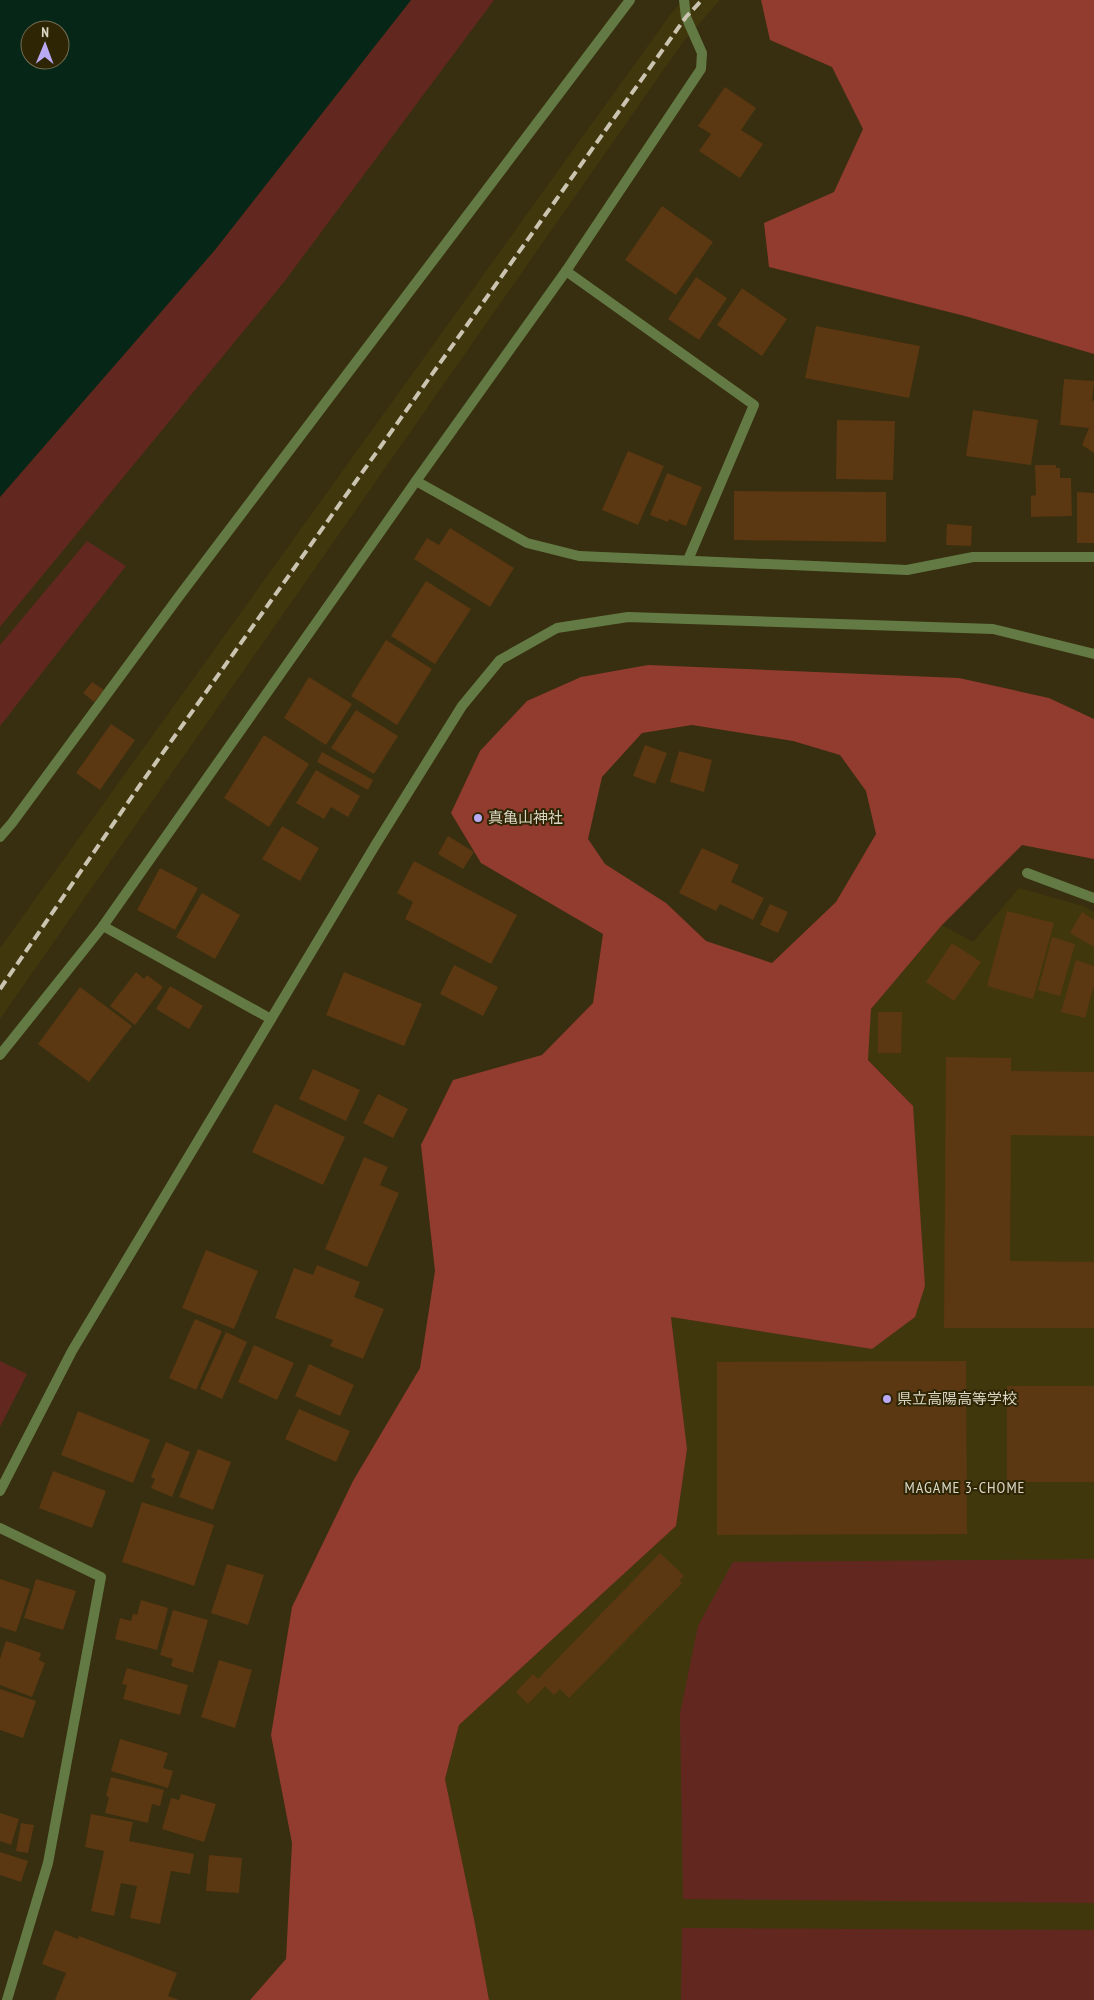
<svg xmlns="http://www.w3.org/2000/svg" width="1094" height="2000" viewBox="0 0 1094 2000" font-family="'PT Sans Narrow','Noto Sans JP',sans-serif">
	<style>
		.built { fill: #41370d }
		.green { fill: #622820 }
		.forest { fill: #923b2f; fill-rule: evenodd }
		.water { fill: #062718; fill-rule: evenodd }
		.building { fill: #5b3712 }
		.lines { fill: none; stroke-linecap: round; stroke-linejoin: round }
		.minor { stroke: #647a45; stroke-width: 10 }
		.tertiary { stroke: #647a45; stroke-width: 10 }
		.rail { stroke: #cac4b1; stroke-width: 4; stroke-dasharray: 10 5; stroke-linecap: butt }
		.poi-dot { fill: #baaaf6; stroke: #2d2504; stroke-width: 2 }
		.labels { text-anchor: middle; stroke-width: 4; stroke-linejoin: round; paint-order: stroke }
		.poi-label { font-size: 15px; fill: #dbd6c4; stroke: #2d2504; text-anchor: start }
		.neighbourhood-label { font-size: 16px; letter-spacing: 1px; fill: #dbd6c4; stroke: #2d2504 }
	</style>
	<rect width="100%" height="100%" fill="#372f0f"/>
	<g class="built">
		<polygon points="683,0 720,0 683,42 0,1019 0,948 670,15"/>
		<polygon points="1019,888 1083,906 1094,912 1094,2000 489,2000 475,1924 445,1779 459,1725 676,1526 687,1449 671,1317 872,1349 913,1106 868,1059 871,1009 942,925 973,942"/>
	</g>
	<g class="green">
		<polygon points="411,0 494,0 284,282 0,627 0,497 214,251"/>
		<polygon points="87,541 126,566 0,726 0,645"/>
		<polygon points="0,1361 27,1374 0,1427"/>
		<polygon points="1094,1559 1094,1903 683,1899 680,1714 698,1626 733,1562"/>
		<polygon points="682,1928 1094,1930 1094,2000 681,2000"/>
	</g>
	<g class="forest">
		<polygon points="761,0 1094,0 1094,354 965,316 769,267 764,223 834,192 863,129 832,67 770,40"/>
		<path d="M648 665 959 678 1049 698 1094 719V859L1022 845 942 925 871 1009 868 1060 913 1106 925 1286 915 1317 872 1349 671 1317 687 1449 676 1526 459 1725 445 1779 475 1924 489 2000H250L286 1959 292 1843 271 1735 292 1607 353 1481 420 1368 435 1271 421 1145 453 1080 542 1055 593 1003 603 934 481 863 451 813 480 751 527 701 581 677ZM692 725 793 741 840 755 866 791 876 834 836 902 772 963 706 941 666 903 605 864 588 839 602 777 642 733Z"/>
	</g>
	<path class="water" d="M0 0H411L214 251 0 497ZM30 30H60V60H30Z"/>
	<g class="building">
		<polygon points="725,87 756,108 741,130 763,144 740,178 699,151 711,134 698,126"/>
		<polygon points="662,206 713,242 676,295 625,260"/>
		<polygon points="696,277 727,298 699,340 668,319"/>
		<polygon points="742,288 787,319 762,356 717,325"/>
		<polygon points="816,326 920,346 909,398 805,378"/>
		<polygon points="1064,379 1094,381 1092,402 1094,400 1094,453 1082,445 1089,428 1060,425"/>
		<polygon points="973,410 1038,420 1031,465 966,456"/>
		<polygon points="837,420 895,421 893,480 836,479"/>
		<polygon points="628,451 664,466 638,525 602,510"/>
		<polygon points="1035,465 1056,465 1056,468 1060,468 1060,478 1071,478 1072,516 1031,517 1031,496 1036,495"/>
		<polygon points="667,473 702,487 686,526 669,519 668,522 650,515"/>
		<polygon points="734,491 886,492 886,542 734,540"/>
		<polygon points="1077,492 1094,493 1094,543 1077,543"/>
		<polygon points="947,524 972,526 971,546 946,545"/>
		<polygon points="450,528 514,568 490,607 414,559 427,538 439,545"/>
		<polygon points="426,581 471,609 435,664 391,636"/>
		<polygon points="386,640 432,669 397,725 351,696"/>
		<polygon points="309,677 352,704 326,745 284,718"/>
		<polygon points="92,682 104,690 94,702 83,693"/>
		<polygon points="356,710 398,736 374,774 331,748"/>
		<polygon points="111,724 135,740 100,790 76,773"/>
		<polygon points="264,735 309,764 269,827 224,798"/>
		<polygon points="645,745 667,753 655,784 633,776"/>
		<polygon points="679,751 712,760 704,792 670,782"/>
		<polygon points="322,752 373,780 368,790 317,762"/>
		<polygon points="316,770 360,796 348,817 331,807 324,819 296,803"/>
		<polygon points="282,826 319,848 300,881 262,859"/>
		<polygon points="448,836 474,852 463,869 438,854"/>
		<polygon points="702,848 739,865 731,882 764,898 753,920 720,904 716,911 679,893"/>
		<polygon points="414,861 517,915 491,964 405,919 413,902 397,893"/>
		<polygon points="160,868 198,888 175,930 137,910"/>
		<polygon points="202,893 240,915 215,959 176,937"/>
		<polygon points="770,904 788,912 778,933 760,925"/>
		<polygon points="1007,911 1054,923 1033,999 987,986"/>
		<polygon points="1082,912 1094,920 1094,947 1070,933"/>
		<polygon points="1052,937 1075,944 1060,996 1038,990"/>
		<polygon points="952,943 981,962 954,1001 926,982"/>
		<polygon points="1076,960 1094,966 1094,985 1085,1018 1061,1012"/>
		<polygon points="454,965 498,987 483,1016 440,994"/>
		<polygon points="136,972 144,979 147,975 163,987 135,1025 110,1006"/>
		<polygon points="344,972 422,1004 404,1046 326,1015"/>
		<polygon points="170,986 203,1006 189,1029 156,1009"/>
		<polygon points="80,987 132,1026 89,1082 38,1044"/>
		<polygon points="878,1012 902,1012 901,1053 878,1053"/>
		<polygon points="946,1057 1011,1058 1011,1071 1094,1072 1094,1136 1011,1135 1010,1261 1094,1262 1094,1328 944,1328"/>
		<polygon points="313,1069 360,1090 346,1121 299,1099"/>
		<polygon points="378,1094 408,1109 393,1138 363,1123"/>
		<polygon points="275,1104 345,1137 323,1185 252,1152"/>
		<polygon points="364,1157 388,1167 380,1185 399,1193 367,1267 325,1249"/>
		<polygon points="206,1250 258,1271 234,1329 182,1308"/>
		<polygon points="317,1265 360,1282 354,1297 384,1309 363,1359 330,1346 333,1340 275,1318 294,1268 313,1275"/>
		<polygon points="195,1319 222,1331 196,1390 169,1378"/>
		<polygon points="226,1332 247,1342 222,1399 200,1389"/>
		<polygon points="254,1345 294,1363 277,1400 238,1382"/>
		<polygon points="966,1361 967,1534 717,1535 717,1362"/>
		<polygon points="309,1364 354,1385 340,1416 295,1396"/>
		<rect x="1007" y="1386" width="87" height="96"/>
		<polygon points="299,1409 350,1431 336,1462 285,1439"/>
		<polygon points="78,1411 150,1440 133,1483 61,1455"/>
		<polygon points="166,1442 190,1452 172,1497 151,1488 155,1479 151,1477"/>
		<polygon points="198,1449 231,1462 213,1510 179,1497"/>
		<polygon points="53,1471 106,1491 92,1528 39,1508"/>
		<polygon points="142,1502 214,1525 194,1586 122,1562"/>
		<polygon points="660,1553 684,1576 679,1581 682,1583 569,1698 560,1689 554,1695 545,1686 528,1704 516,1692 533,1674 538,1679"/>
		<polygon points="227,1564 264,1575 248,1625 211,1613"/>
		<polygon points="0,1579 30,1589 16,1632 0,1627"/>
		<polygon points="36,1579 76,1591 63,1630 24,1618"/>
		<polygon points="141,1600 168,1608 157,1650 115,1639 120,1618 131,1621 133,1614 137,1615"/>
		<polygon points="173,1610 208,1620 193,1673 171,1666 173,1659 160,1655"/>
		<polygon points="6,1641 41,1653 39,1660 45,1663 32,1697 0,1685 0,1659"/>
		<polygon points="219,1660 252,1670 235,1728 201,1717"/>
		<polygon points="127,1668 188,1685 180,1715 123,1699 127,1685 122,1684"/>
		<polygon points="0,1689 36,1701 23,1738 0,1730"/>
		<polygon points="120,1739 168,1753 163,1768 173,1771 168,1788 111,1771"/>
		<polygon points="111,1777 164,1790 160,1806 152,1804 148,1823 105,1813 109,1797 106,1796"/>
		<polygon points="181,1794 216,1804 204,1842 162,1829 171,1798 179,1800"/>
		<polygon points="0,1813 19,1819 11,1845 0,1841"/>
		<polygon points="91,1814 133,1822 129,1841 194,1854 190,1874 171,1871 160,1924 130,1918 137,1886 121,1883 114,1916 91,1911 104,1851 85,1847"/>
		<polygon points="21,1823 34,1825 28,1853 16,1851"/>
		<polygon points="0,1852 28,1861 21,1882 0,1875"/>
		<polygon points="209,1855 242,1858 239,1893 206,1891"/>
		<polygon points="55,1930 78,1939 79,1936 177,1973 168,1996 179,2000 55,2000 66,1973 42,1964"/>
	</g>
	<g class="lines">
		<g class="minor">
			<polyline points="566,271 754,405 688,560"/>
			<polyline points="416,481 527,543 579,556 907,570 973,557 1094,557"/>
			<polyline points="0,837 12,823 180,595 630,0"/>
			<polyline points="1027,873 1094,898"/>
			<polyline points="103,926 271,1019"/>
			<polyline points="0,1055 103,926 416,481 566,271 701,69 702,53 686,17 684,0"/>
			<polyline points="0,1528 101,1577 48,1863 7,2000"/>
		</g>
		<polyline class="tertiary" points="0,1491 72,1351 376,844 462,706 500,660 557,628 628,617 993,629 1094,654"/>
		<polyline class="rail" points="0,989 140,785 686,17 702,0"/>
	</g>
	<g class="poi-dot">
		<circle cx="478" cy="818" r="5"/>
		<circle cx="887" cy="1399" r="5"/>
	</g>
	<g class="labels">
		<g class="poi-label">
			<text x="488" y="823">真亀山神社</text>
			<text x="897" y="1404">県立高陽高等学校</text>
		</g>
		<g class="neighbourhood-label">
			<text x="965" y="1493">MAGAME 3-CHOME</text>
		</g>
	</g>
	<g transform="translate(45 45) rotate(1)"><circle r="24" fill="#2d2504" stroke="#736c51"/>
	<path d="M0-4L9 19L0 12L-9 19Z" fill="#baaaf6"/>
	<text y="-8" font-size="14" font-weight="bold" text-anchor="middle" fill="#dbd6c4">N</text>
	</g>
</svg>
